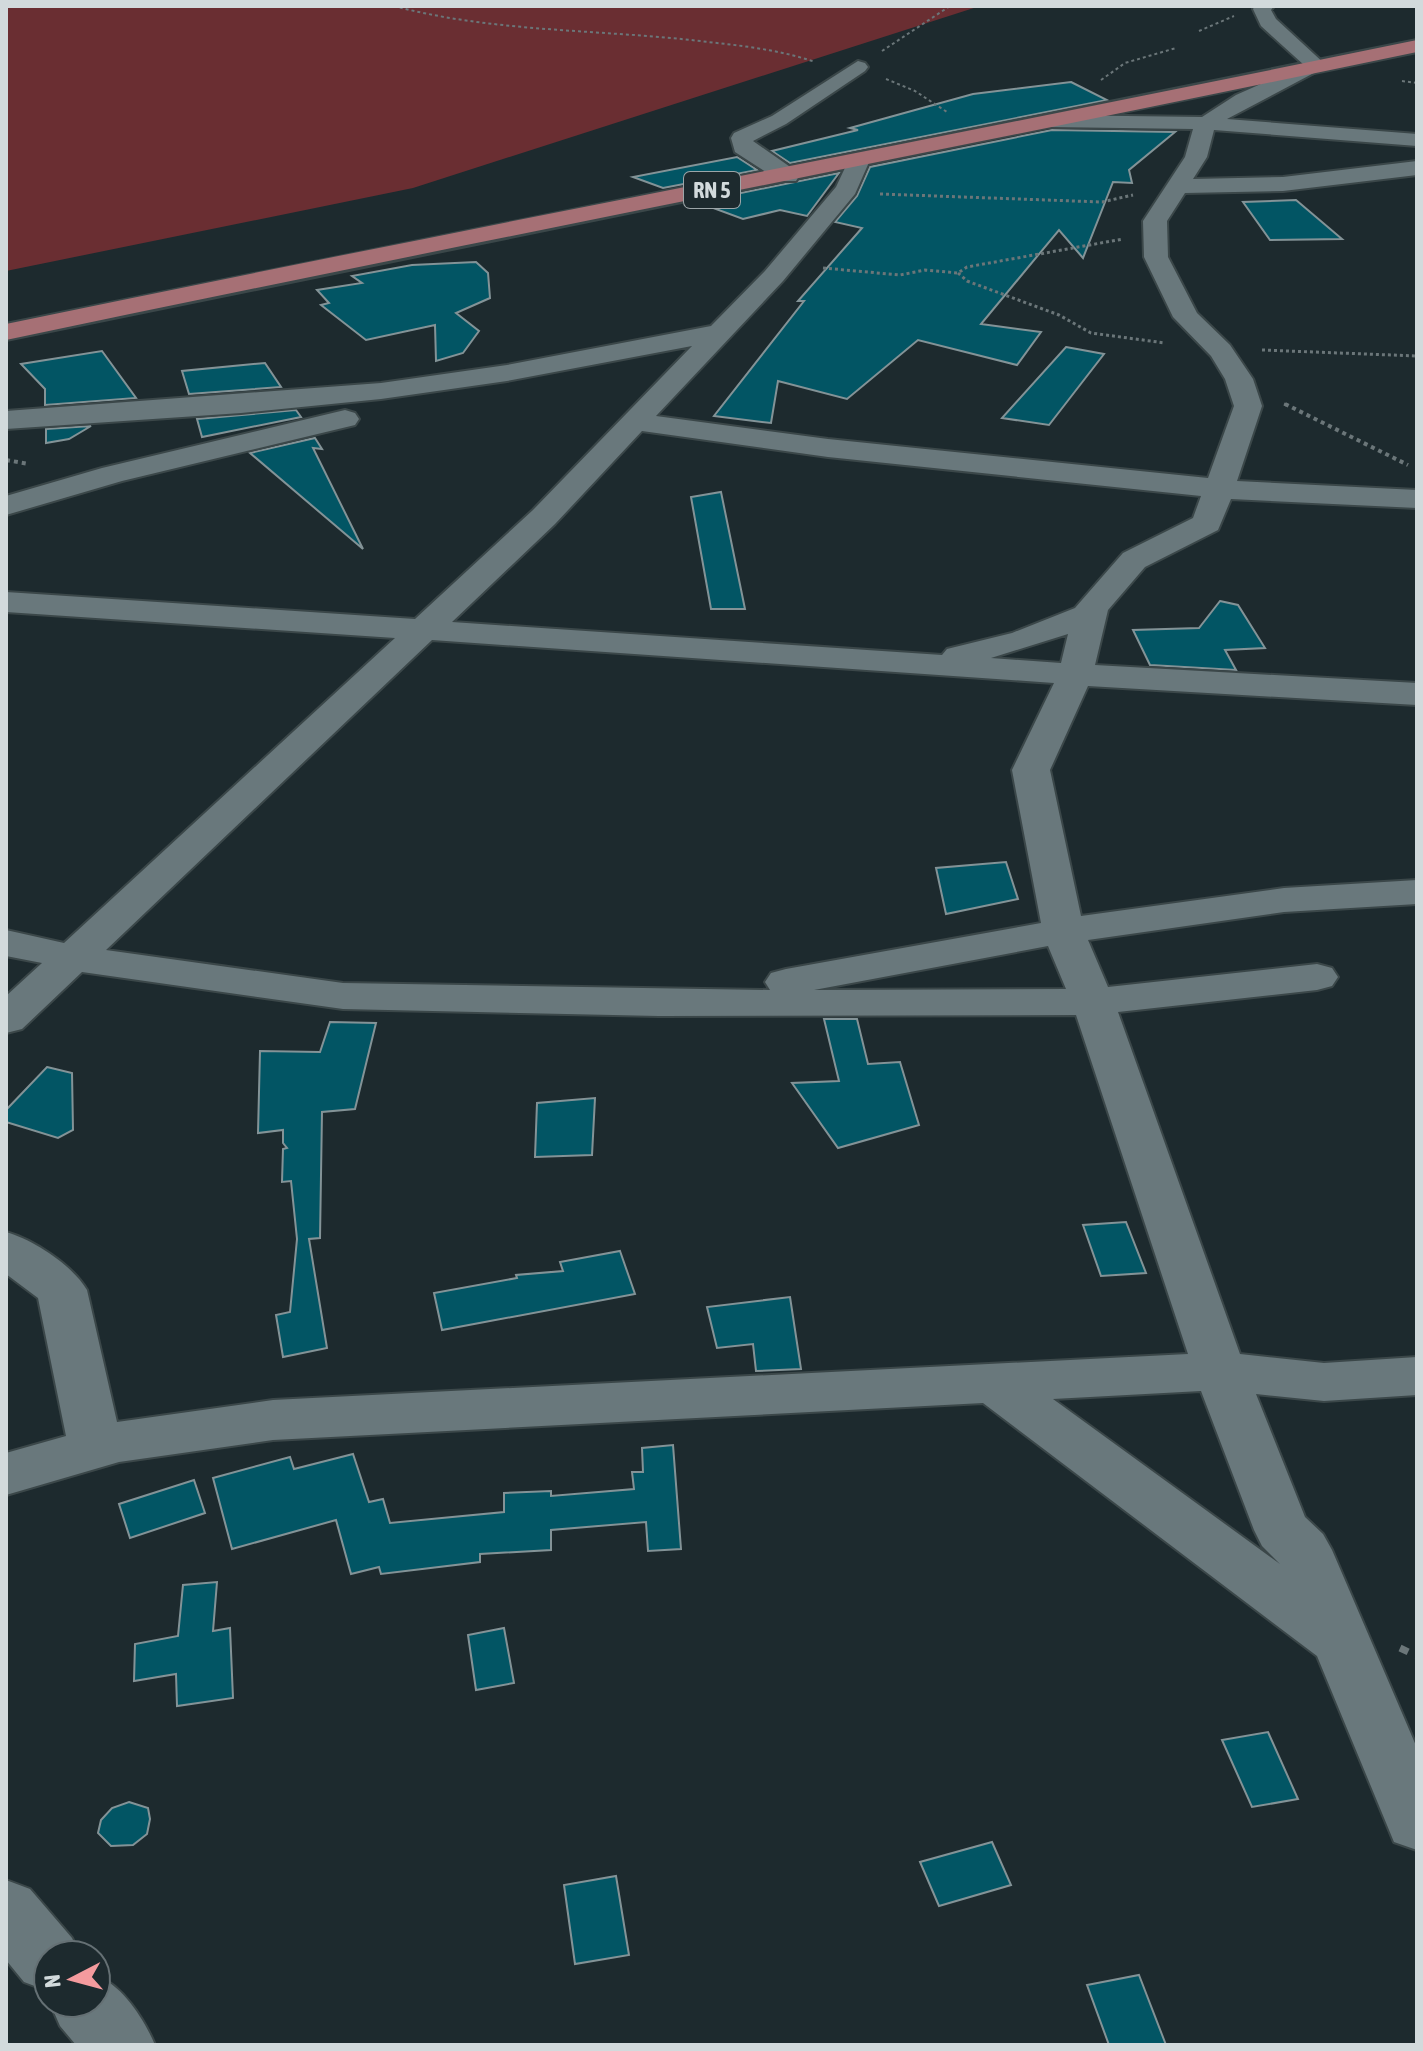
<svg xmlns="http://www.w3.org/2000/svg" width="1423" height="2051" viewBox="0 0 1423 2051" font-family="'Asap Condensed',sans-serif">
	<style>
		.green { fill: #6a2e32 }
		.building { fill: #025564; stroke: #839397; stroke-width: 2 }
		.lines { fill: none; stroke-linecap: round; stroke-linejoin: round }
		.minor-casing { stroke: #3b4749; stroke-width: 4 }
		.major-casing { stroke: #3b4749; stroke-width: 4 }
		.path-far3 { stroke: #6b7679; stroke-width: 2; stroke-dasharray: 3 3; stroke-linecap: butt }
		.path-far2 { stroke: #6b7679; stroke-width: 3; stroke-dasharray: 3 3; stroke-linecap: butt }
		.path-far1 { stroke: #6b7679; stroke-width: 4; stroke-dasharray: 4 4; stroke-linecap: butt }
		.path { stroke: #6b7679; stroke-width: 7; stroke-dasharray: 9 9; stroke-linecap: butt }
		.minor { fill: #69787c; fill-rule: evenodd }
		.major { fill: #a67075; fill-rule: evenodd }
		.labels { text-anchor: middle; stroke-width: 6; stroke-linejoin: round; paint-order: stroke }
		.shield { fill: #1d2a2e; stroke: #9ca5a8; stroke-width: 2 }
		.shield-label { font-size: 22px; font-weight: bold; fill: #d2dadc }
	</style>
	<rect width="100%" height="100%" fill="#1d2a2e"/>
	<polygon class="green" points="6,6 980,6 413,188 6,271"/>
	<g class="building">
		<polygon points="1071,82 1107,100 790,163 772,151 858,130 850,128 973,94"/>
		<polygon points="1052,130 1175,132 1129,170 1132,183 1113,182 1083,258 1059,230 981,324 1041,332 1017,365 918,340 847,399 778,381 771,423 714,416 804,301 798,301 862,228 835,222 857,196 870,167"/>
		<polygon points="737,157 757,170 663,188 633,177"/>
		<polygon points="839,173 807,216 780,210 743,219 697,202"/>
		<polygon points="1296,200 1342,239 1270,240 1243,202"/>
		<polygon points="476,262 488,273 490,298 456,313 479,331 463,353 436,361 435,325 366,340 321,305 329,303 317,290 362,283 352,276 412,265"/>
		<polygon points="1066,347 1104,354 1049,425 1002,418"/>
		<polygon points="102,351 136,398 45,405 45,389 21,364"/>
		<polygon points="265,363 281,387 189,394 182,371"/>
		<polygon points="296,410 301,417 202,437 197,419"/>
		<polygon points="91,426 69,439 46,443 46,429"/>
		<polygon points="315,438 322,449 313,448 363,549 250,453"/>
		<polygon points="721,492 745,609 711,609 691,497"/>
		<polygon points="1220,601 1238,605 1265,648 1225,650 1236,670 1150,665 1133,630 1199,628"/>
		<polygon points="1006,862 1018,899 946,914 936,868"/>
		<polygon points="824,1019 857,1019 868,1064 900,1062 919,1125 838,1148 792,1083 839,1081"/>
		<polygon points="330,1022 376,1023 355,1109 322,1112 320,1238 309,1239 327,1348 283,1357 276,1315 290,1312 297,1239 291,1181 282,1182 283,1149 287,1148 283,1143 283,1130 258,1133 260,1051 320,1052"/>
		<polygon points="47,1067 72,1073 73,1130 58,1138 6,1122 6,1110"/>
		<polygon points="595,1098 592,1155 535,1157 537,1103"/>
		<polygon points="1126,1222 1146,1273 1101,1276 1083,1225"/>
		<polygon points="620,1251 635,1294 442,1330 434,1293 517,1278 516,1275 563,1271 560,1262"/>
		<polygon points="790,1297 801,1369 756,1371 753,1344 717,1348 707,1307"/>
		<polygon points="673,1445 681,1549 648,1551 646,1522 551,1530 551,1550 480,1554 480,1562 381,1574 379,1567 351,1574 336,1520 232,1549 213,1478 290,1457 294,1469 353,1454 369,1502 383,1499 390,1523 504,1512 504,1493 551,1491 551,1496 634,1489 632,1472 643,1472 642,1448"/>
		<polygon points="194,1480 205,1513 130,1538 119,1504"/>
		<polygon points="217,1582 213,1631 230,1628 233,1698 177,1706 176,1674 134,1681 135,1644 178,1636 183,1585"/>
		<polygon points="504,1628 514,1683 476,1690 468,1635"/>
		<polygon points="1268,1732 1298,1799 1252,1807 1222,1740"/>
		<polygon points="129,1802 148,1808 150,1819 147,1834 133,1845 111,1846 98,1833 101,1820 112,1808"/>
		<polygon points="992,1842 1011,1885 939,1906 920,1862"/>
		<polygon points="616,1876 629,1955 575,1964 564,1885"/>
		<polygon points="1139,1975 1166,2045 1109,2045 1087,1985"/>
	</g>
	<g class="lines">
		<g class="minor-casing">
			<g id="minor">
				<path d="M1255 6H1274L1271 10 1276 19 1327 66 1227 119 1417 134V146L1214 130 1207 157 1193 179 1283 177 1417 161V175L1283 191 1185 193 1167 221 1168 257 1197 313 1230 345 1253 379 1262 406 1237 481 1417 490V508L1231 499 1218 530 1145 567 1108 610 1095 665 1417 683V705L1088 686 1050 770 1081 916 1284 888 1417 880V904L1284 912 1088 940 1108 987 1317 964 1332 968 1338 977 1332 986 1317 990 1118 1012 1240 1354 1324 1363 1417 1357V1395L1324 1401 1256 1394 1305 1517 1323 1534 1332 1550 1417 1748V1850L1394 1842 1317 1656 983 1403 273 1440 119 1462 6 1495V1453L66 1436 38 1298 6 1274V1232C34 1240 72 1265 87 1290L117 1422 273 1400 1188 1354 1076 1015 659 1016 343 1009 82 972 22 1029 6 1033V996L42 963 6 956V930L64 943 395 638 6 612V592L415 619 533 510 692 346 507 381 381 399 241 413 6 429V411L381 383 507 365 711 326 765 271 836 187 851 155 859 153 870 160 855 194 783 281 656 416 828 439 1208 478 1234 406 1225 379 1211 356 1173 317 1144 257 1143 221 1185 157 1193 129 1051 127 1041 121 1051 115 1202 117 1236 95 1304 65 1261 26 1253 9ZM642 431 828 457 1201 496 1193 518 1123 553 1075 608 1012 633 947 649 942 655 452 622 555 524ZM1068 634 1061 663 991 658ZM432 640 1054 683 1012 770 1041 923 786 969 771 973 765 982 770 990 343 983 106 950ZM1048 946 1066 989 814 990ZM1201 1391 1254 1530 1262 1546 1280 1564 1053 1399Z"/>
				<polygon points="858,61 865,63 868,67 865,71 786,124 753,141 796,171 799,176 796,181 780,181 735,152 731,138 734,133 772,116"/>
				<polygon points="345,410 355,413 359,419 355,425 122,481 6,515 6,496 102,468"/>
				<polygon points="6,1880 30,1889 72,1938 80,1955 48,1955 48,1991 24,1982 6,1960"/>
				<path d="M96 1975C123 1986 144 2019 155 2045H76L60 2026 50 2003H96Z"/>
			</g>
		</g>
		<g class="major-casing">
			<path id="major" d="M1417 40V52C947 150 476 241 6 340V324C476 226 947 137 1417 40Z"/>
		</g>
		<g class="path-far3">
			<path d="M394 6C495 33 604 29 708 42 745 46 780 50 815 62"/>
			<polyline points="1199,31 1234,16"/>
			<polyline points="882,51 950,6"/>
			<polyline points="886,79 915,91 947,112"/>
			<polyline points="1101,80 1125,63 1176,48"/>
			<polyline points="1402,81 1417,83"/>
		</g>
		<g class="path-far2">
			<polyline points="880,194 1102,202 1133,195"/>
			<polyline points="823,268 900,275 925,270 958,273 967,267 1123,239"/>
			<polyline points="958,273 967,281 1059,315 1091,333 1165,343"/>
			<polyline points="1262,350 1417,356"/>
			<polyline points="1284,404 1289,406"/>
		</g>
		<g class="path-far1">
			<polyline points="1285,404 1408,465"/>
			<polyline points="6,460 29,464"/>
		</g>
		<polyline class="path" points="1400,1648 1417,1656"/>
		<use href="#minor" class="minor"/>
		<use href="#major" class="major"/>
	</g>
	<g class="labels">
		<rect class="shield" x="684" y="172" width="56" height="36" rx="6"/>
		<g class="shield-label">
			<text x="712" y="198">RN 5</text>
		</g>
	</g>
	<rect width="1423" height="2051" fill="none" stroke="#d2dadc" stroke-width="16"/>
	<g transform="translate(72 1979) rotate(264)"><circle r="38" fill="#1d2a2e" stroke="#657074" stroke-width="2"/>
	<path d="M0-6L14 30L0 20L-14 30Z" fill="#f59b9e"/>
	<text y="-12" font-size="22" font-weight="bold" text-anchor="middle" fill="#d2dadc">N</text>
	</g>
</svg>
